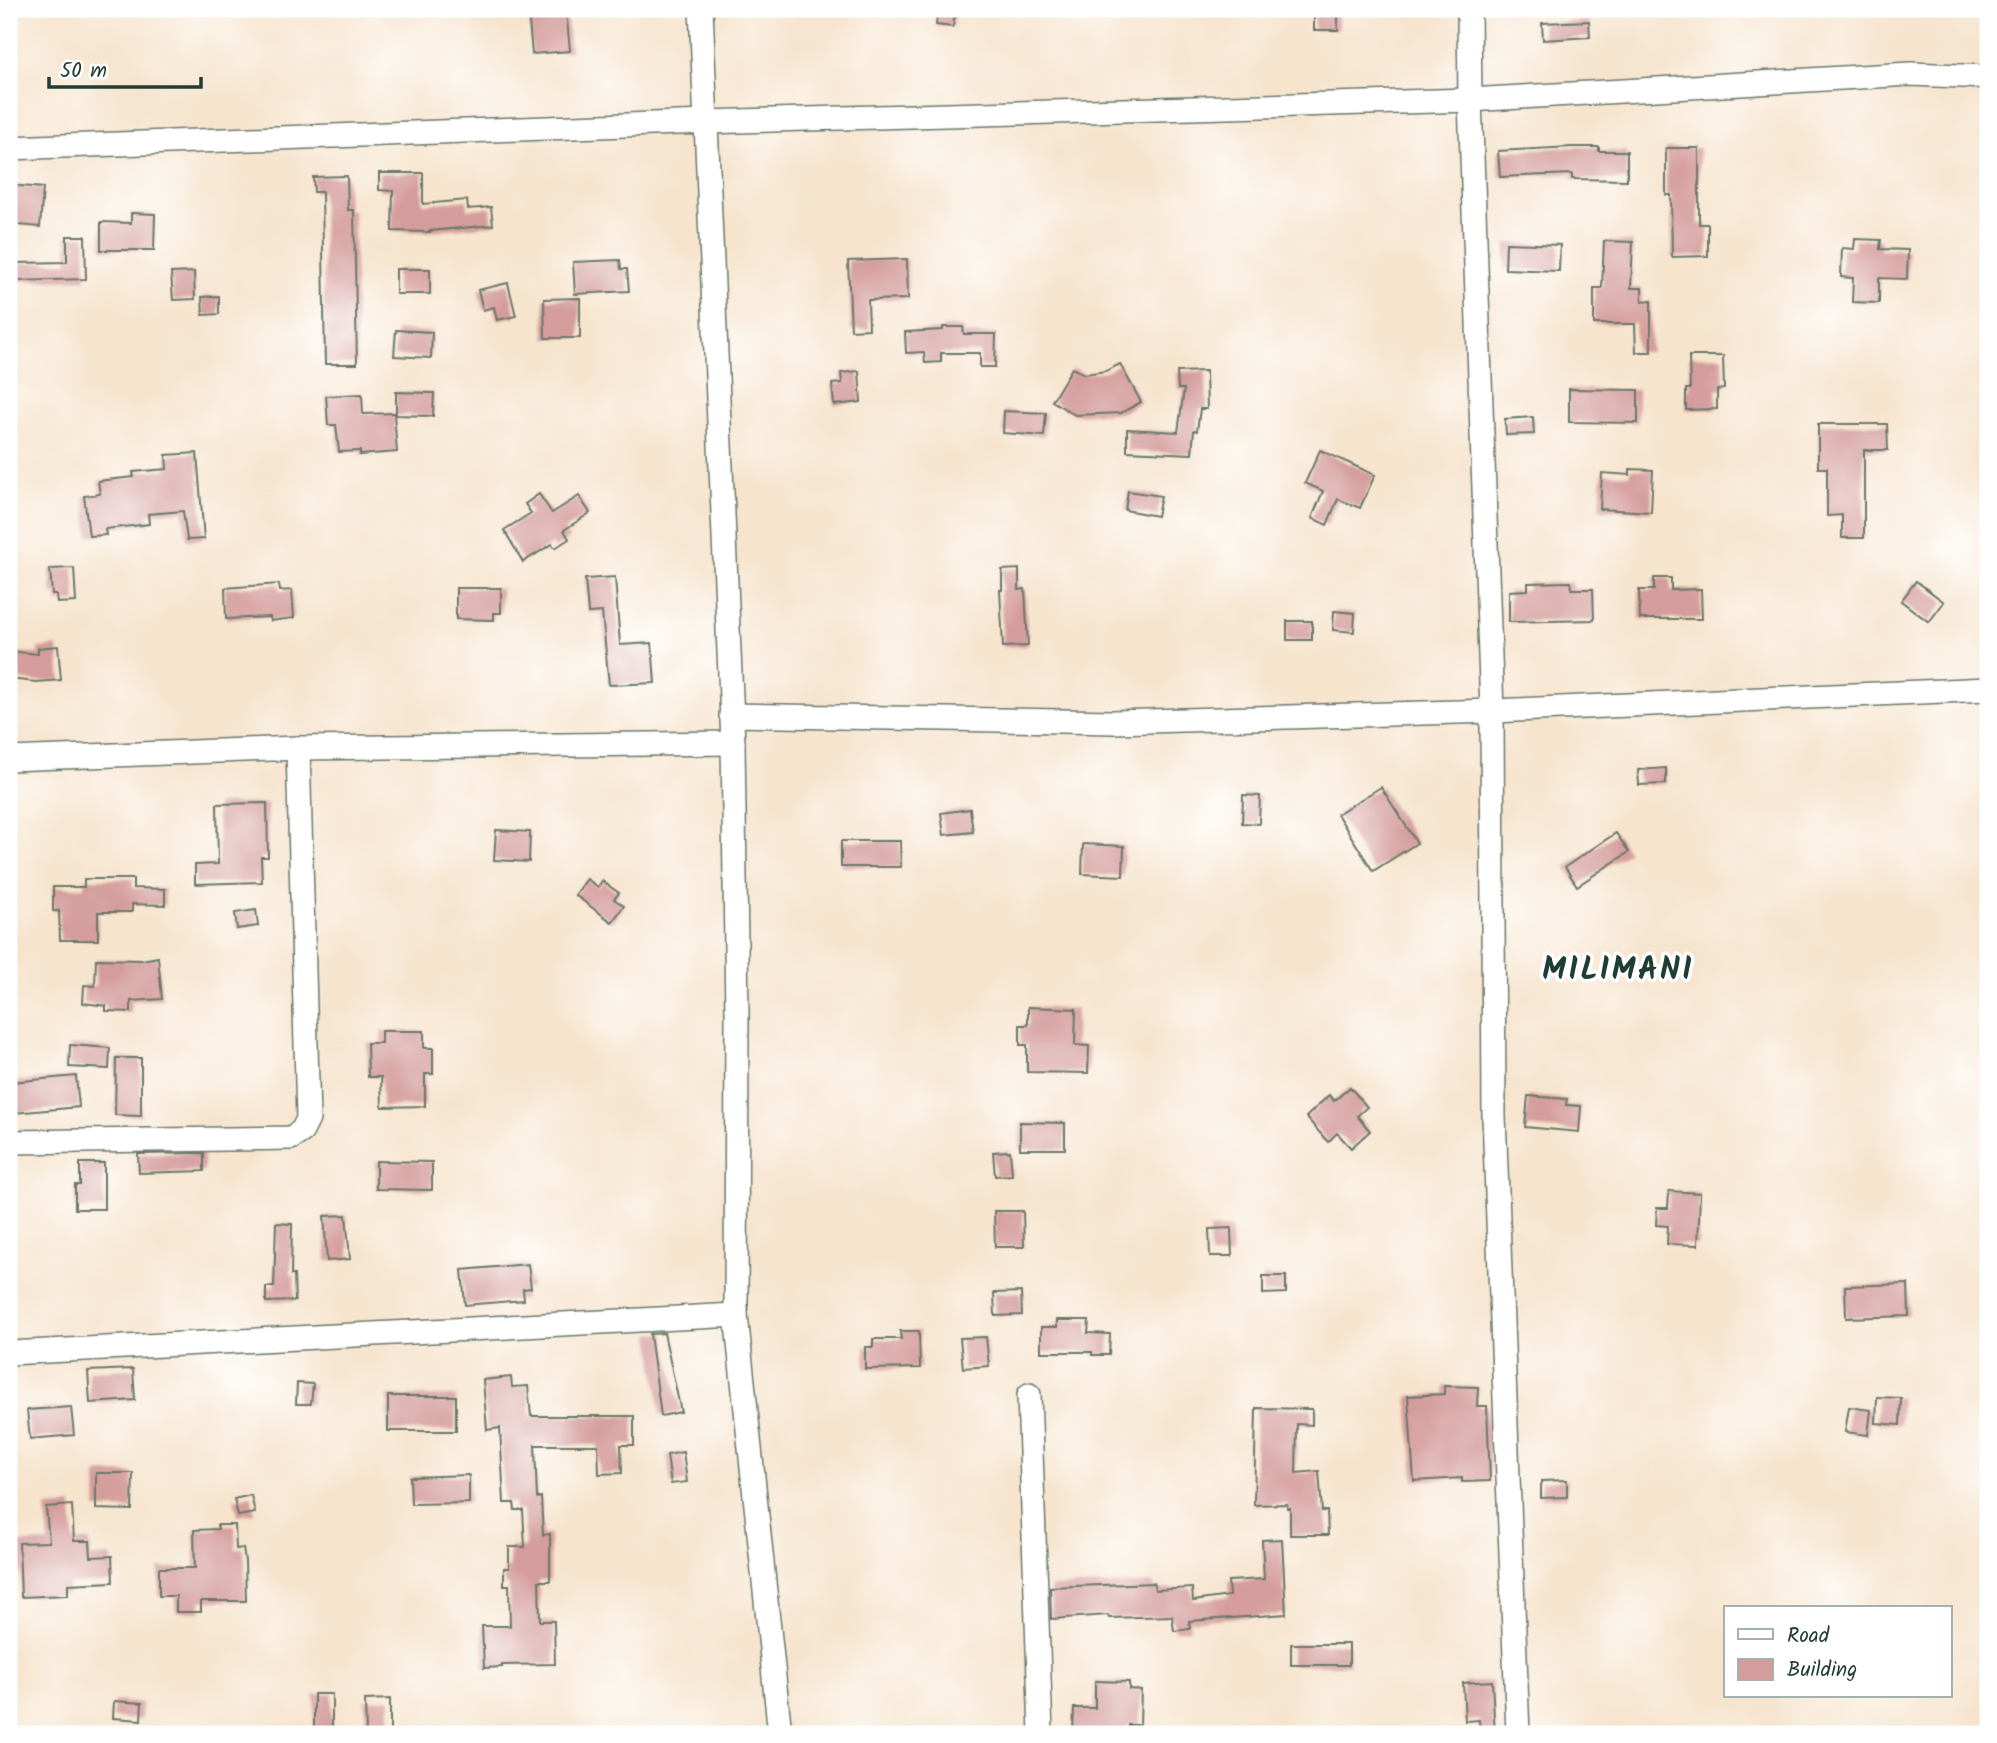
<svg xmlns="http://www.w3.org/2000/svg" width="1997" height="1743" viewBox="0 0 1997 1743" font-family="Kalam,sans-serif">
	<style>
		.building { fill: #d49d9b }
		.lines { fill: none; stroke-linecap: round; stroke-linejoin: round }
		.minor-casing { stroke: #6a776a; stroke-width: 26 }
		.minor { stroke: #fff; stroke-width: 23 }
		.labels { text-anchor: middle; stroke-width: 7; stroke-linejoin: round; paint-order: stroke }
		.district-label { font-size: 32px; font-weight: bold; letter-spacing: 2px; fill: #1f3d34; stroke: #fff }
	</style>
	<rect width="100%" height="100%" fill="#fff"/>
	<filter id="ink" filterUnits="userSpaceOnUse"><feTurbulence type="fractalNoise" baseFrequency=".0143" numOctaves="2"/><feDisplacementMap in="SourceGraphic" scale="14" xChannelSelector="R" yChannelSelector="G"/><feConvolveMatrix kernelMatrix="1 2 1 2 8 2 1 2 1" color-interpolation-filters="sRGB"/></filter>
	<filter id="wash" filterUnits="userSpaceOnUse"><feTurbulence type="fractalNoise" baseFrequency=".00686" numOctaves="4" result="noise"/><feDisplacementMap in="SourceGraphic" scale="28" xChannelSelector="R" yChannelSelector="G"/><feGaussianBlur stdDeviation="1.57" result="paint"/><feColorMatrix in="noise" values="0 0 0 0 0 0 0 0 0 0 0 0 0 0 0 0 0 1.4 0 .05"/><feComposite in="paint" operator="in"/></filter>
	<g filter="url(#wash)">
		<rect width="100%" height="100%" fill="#f6e4cd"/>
		<g id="blocks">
			<g class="building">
				<polygon points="566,9 570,51 532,54 528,11"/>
				<polygon points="938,9 956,9 953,27 936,25"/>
				<rect x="1314" y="9" width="24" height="21"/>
				<polygon points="1589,21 1590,37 1543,40 1542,23"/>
				<polygon points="1572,147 1599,147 1599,151 1627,151 1627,180 1572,179 1572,174 1500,177 1498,151"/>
				<polygon points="1666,148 1699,148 1699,224 1708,224 1708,256 1672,257 1671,195 1666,195"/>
				<polygon points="379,173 423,173 423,204 467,200 468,209 491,207 493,225 430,231 430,232 392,231 393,191 379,190"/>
				<polygon points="347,176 348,210 354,210 357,364 325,364 322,192 314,192 313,177"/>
				<polygon points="9,185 43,188 40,227 9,224"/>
				<polygon points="131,213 155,214 154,250 101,250 101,222 131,223"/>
				<polygon points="67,236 85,236 86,279 17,281 17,263 67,262"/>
				<polygon points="1855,239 1881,240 1880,249 1908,250 1907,279 1879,278 1879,303 1852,302 1853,278 1841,277 1842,248 1854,249"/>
				<polygon points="1604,241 1633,242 1631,288 1642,288 1642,302 1651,301 1651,352 1636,352 1635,324 1594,324 1594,288 1602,288"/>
				<polygon points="1506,243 1560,245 1559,271 1505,269"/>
				<polygon points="907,259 908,299 868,300 869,329 851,330 848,261"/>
				<polygon points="620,260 621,269 627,269 629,291 575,294 573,262"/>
				<rect x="396" y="269" width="34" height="25"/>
				<polygon points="194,272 195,299 173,300 171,273"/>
				<polygon points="508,283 516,316 497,320 494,307 483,310 478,290"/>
				<polygon points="219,296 219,314 203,315 202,297"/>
				<polygon points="580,298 580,338 545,338 544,299"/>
				<polygon points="943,327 963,327 964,334 996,334 995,367 980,367 980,353 941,353 941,362 925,363 924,352 906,353 905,332 943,330"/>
				<polygon points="396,330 432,332 431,358 394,356"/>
				<polygon points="1689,356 1723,356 1724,389 1717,390 1717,409 1686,410 1686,389 1690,389"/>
				<polygon points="1120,364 1141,402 1121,413 1075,415 1052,401 1072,368 1085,374 1106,371"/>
				<polygon points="859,371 861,402 834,405 832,384 842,383 841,373"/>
				<polygon points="1206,371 1207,409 1200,409 1197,431 1194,430 1192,454 1127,451 1127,429 1178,432 1184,389 1178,389 1177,372"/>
				<polygon points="1569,389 1638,390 1638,423 1569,422"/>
				<polygon points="396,392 434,393 433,416 396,415"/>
				<polygon points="362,394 363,414 394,413 397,452 360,455 360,451 339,452 336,425 328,425 326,396"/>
				<polygon points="1004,411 1046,413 1044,436 1003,433"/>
				<polygon points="1533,417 1534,434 1506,435 1505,419"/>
				<polygon points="1818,424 1887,424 1888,450 1864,450 1864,538 1842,538 1842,515 1827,516 1827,468 1818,468"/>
				<polygon points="1320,450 1375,475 1360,508 1338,499 1327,525 1312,518 1323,491 1305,483"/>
				<polygon points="197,453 204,539 187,540 183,511 148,514 149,524 105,529 106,535 89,536 84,496 100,494 98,481 134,477 133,472 167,469 166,455"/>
				<polygon points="1630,469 1653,470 1651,512 1600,509 1602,473 1630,475"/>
				<polygon points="1128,491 1161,496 1157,516 1125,510"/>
				<polygon points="539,494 552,513 579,496 590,513 564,530 569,539 555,548 552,544 523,562 504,530 531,513 525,504"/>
				<polygon points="74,568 76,602 57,603 56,594 52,594 50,569"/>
				<polygon points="1019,569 1019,590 1025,589 1028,646 1003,647 1000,590 1002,590 1002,570"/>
				<polygon points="615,577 620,645 652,643 655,683 609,685 602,612 588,613 585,579"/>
				<polygon points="1654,578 1671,578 1671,590 1701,589 1702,619 1640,619 1639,590 1654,590"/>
				<polygon points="1916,581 1944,602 1929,622 1901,601"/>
				<polygon points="1571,582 1572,589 1593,589 1594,620 1509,622 1509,591 1528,590 1528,583"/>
				<polygon points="279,584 280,591 292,590 294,618 271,621 270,617 226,619 225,588"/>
				<polygon points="456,588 501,588 501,613 494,613 494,620 456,619"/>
				<polygon points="1334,611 1355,613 1354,632 1333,630"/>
				<rect x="1287" y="621" width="25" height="19"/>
				<polygon points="58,646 61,680 36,682 9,679 9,651 38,654 38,648"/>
				<polygon points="1666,768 1666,784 1639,785 1638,770"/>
				<polygon points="1381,787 1417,843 1373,871 1337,814"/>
				<polygon points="1243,795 1260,796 1259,824 1242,823"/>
				<polygon points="267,803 268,857 261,857 262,882 195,884 195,865 218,864 217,804"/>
				<polygon points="970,809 973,832 944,835 941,813"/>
				<polygon points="496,830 530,832 529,862 494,860"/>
				<polygon points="1616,833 1629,852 1577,886 1565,867"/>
				<polygon points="841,841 900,841 901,867 841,867"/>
				<polygon points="1083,844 1124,846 1123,876 1082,874"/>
				<polygon points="84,879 133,879 133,888 165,889 165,905 132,904 132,912 98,912 98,940 60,940 59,911 53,911 53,887 84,887"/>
				<polygon points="587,879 598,887 602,881 619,893 614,899 624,906 612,922 575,895"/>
				<polygon points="256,910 258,926 237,929 235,913"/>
				<polygon points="158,957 162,999 131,1001 131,1012 106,1011 106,1006 83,1003 84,985 95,986 96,959 142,960"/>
				<polygon points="1028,1007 1076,1009 1075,1045 1089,1046 1088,1073 1027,1072 1027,1045 1020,1045 1020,1025 1028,1025"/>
				<polygon points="381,1031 424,1031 424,1048 433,1048 433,1074 425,1074 425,1106 382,1107 381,1077 368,1077 367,1043 381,1043"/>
				<polygon points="70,1045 110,1048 109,1069 69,1067"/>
				<polygon points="116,1058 141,1058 141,1116 115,1115"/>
				<polygon points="76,1076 79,1107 14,1113 11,1082"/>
				<polygon points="1350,1087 1367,1107 1357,1116 1370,1131 1351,1148 1337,1133 1328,1142 1306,1117 1329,1095 1334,1101"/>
				<polygon points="1528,1096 1567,1099 1566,1105 1581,1106 1579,1132 1525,1127"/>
				<polygon points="1020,1122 1065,1123 1065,1149 1020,1149"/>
				<polygon points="1010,1151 1012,1175 995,1176 993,1152"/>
				<polygon points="204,1153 204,1171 139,1173 138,1154"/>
				<polygon points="376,1161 432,1162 432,1190 376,1189"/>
				<polygon points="80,1163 104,1163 104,1209 75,1209 75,1185 80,1185"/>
				<polygon points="1669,1191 1700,1193 1698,1245 1667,1244 1668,1226 1656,1225 1657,1208 1668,1208"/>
				<polygon points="994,1211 1023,1211 1024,1247 995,1247"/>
				<polygon points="346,1215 350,1259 327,1261 324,1216"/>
				<polygon points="276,1223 292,1224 291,1275 294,1275 295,1301 266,1302 266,1287 274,1287"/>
				<polygon points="1231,1228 1232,1256 1210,1256 1209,1229"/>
				<polygon points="528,1264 531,1288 523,1289 524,1300 465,1305 462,1270"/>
				<polygon points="1263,1276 1286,1276 1286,1293 1263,1294"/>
				<polygon points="1908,1284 1909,1316 1846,1318 1845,1286"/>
				<polygon points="1021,1292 1022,1315 995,1316 994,1293"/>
				<polygon points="1057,1320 1089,1320 1088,1333 1110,1334 1109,1355 1092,1355 1092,1352 1041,1352 1041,1327 1057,1327"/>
				<polygon points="900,1331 919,1331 920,1368 865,1369 865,1347 873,1347 873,1339 901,1339"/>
				<polygon points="664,1333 681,1412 661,1416 650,1334"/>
				<polygon points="986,1337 989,1366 963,1368 960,1338"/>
				<polygon points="133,1369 135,1400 90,1403 88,1371"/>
				<polygon points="511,1377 512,1387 528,1386 531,1416 634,1416 634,1445 621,1445 622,1473 599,1474 598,1445 535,1445 537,1498 541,1497 543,1535 550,1534 550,1581 539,1581 540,1621 554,1621 555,1664 502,1665 502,1667 484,1668 482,1626 510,1626 509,1585 504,1585 504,1568 509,1568 509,1547 525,1547 523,1510 515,1510 514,1503 504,1503 500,1428 487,1430 483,1380"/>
				<polygon points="297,1383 313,1384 311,1404 296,1404"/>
				<polygon points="1444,1386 1478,1387 1477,1406 1487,1406 1490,1481 1462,1482 1462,1478 1414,1481 1408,1396 1444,1394"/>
				<rect x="388" y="1396" width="68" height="35"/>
				<polygon points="1877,1397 1901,1398 1900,1425 1876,1423"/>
				<polygon points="71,1407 74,1435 30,1439 27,1410"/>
				<polygon points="1849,1407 1871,1410 1868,1435 1845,1432"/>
				<polygon points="1256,1408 1312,1409 1312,1425 1297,1424 1296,1473 1319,1471 1322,1511 1327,1511 1328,1535 1290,1535 1290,1508 1287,1508 1287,1504 1254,1505"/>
				<polygon points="683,1452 687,1482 671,1484 667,1455"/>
				<polygon points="96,1473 133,1473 132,1510 96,1509"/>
				<polygon points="469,1475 469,1503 411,1504 410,1477"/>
				<polygon points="1567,1480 1567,1497 1541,1498 1541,1481"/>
				<polygon points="251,1495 255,1513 238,1516 234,1499"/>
				<polygon points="72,1505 74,1541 90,1541 91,1557 112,1556 113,1582 68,1584 68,1595 21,1597 19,1543 49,1542 46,1507"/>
				<polygon points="217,1525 235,1525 236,1549 243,1548 245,1561 246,1601 201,1601 201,1612 176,1612 176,1596 159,1596 159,1568 195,1568 194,1530 218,1529"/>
				<polygon points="1282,1539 1286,1614 1189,1621 1190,1629 1174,1631 1172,1616 1109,1618 1108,1615 1051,1619 1050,1587 1154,1583 1155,1590 1192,1588 1193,1601 1229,1596 1228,1581 1264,1579 1262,1540"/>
				<rect x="1291" y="1644" width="58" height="21"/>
				<polygon points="1095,1681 1129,1682 1129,1689 1141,1690 1140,1725 1128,1725 1128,1734 1073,1733 1074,1708 1095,1708"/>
				<polygon points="1492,1681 1495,1734 1480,1734 1479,1720 1465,1721 1463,1683"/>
				<rect x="314" y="1694" width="18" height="40"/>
				<polygon points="390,1699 390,1734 366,1734 365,1700"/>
				<polygon points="114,1701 142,1703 141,1720 113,1718"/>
			</g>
		</g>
	</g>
	<g filter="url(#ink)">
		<use href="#blocks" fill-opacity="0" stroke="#6a776a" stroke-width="2"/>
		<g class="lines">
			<g class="minor-casing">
				<g id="minor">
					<polyline points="701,9 733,743 737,1014 736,1315 780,1734"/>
					<polyline points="1469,9 1470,100 1492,711 1494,1116 1518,1734"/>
					<polyline points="9,148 706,122 1470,100 1910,74 1988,77"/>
					<polyline points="731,715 1113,722 1492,711 1988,689"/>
					<polyline points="9,759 298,748 733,743"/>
					<polyline points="9,1142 291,1138 302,1131 308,1119 298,748"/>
					<polyline points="9,1353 736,1315"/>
					<polyline points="1029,1395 1041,1734"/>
				</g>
			</g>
			<use href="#minor" class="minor"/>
		</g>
	</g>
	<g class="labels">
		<g class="district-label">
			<text x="1618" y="979">MILIMANI</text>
		</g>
	</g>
	<rect width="1997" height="1743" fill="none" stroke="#fff" stroke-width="35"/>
	<rect x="1724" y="1606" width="228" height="91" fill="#ffffff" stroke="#a5b1ae" stroke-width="2"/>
	<rect x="1738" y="1629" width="35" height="10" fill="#ffffff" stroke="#a5b1ae" stroke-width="2"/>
	<text x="1787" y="1642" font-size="21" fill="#1f3d34">Road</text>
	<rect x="1738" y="1659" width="35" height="21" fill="#d49d9b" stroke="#a5b1ae" stroke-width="2"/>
	<text x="1787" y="1676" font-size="21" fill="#1f3d34">Building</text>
	<path d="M49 77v10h152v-10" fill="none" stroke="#1f3d34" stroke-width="3.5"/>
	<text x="60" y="77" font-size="21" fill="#1f3d34" stroke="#ffffff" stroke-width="5" paint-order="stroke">50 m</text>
</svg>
